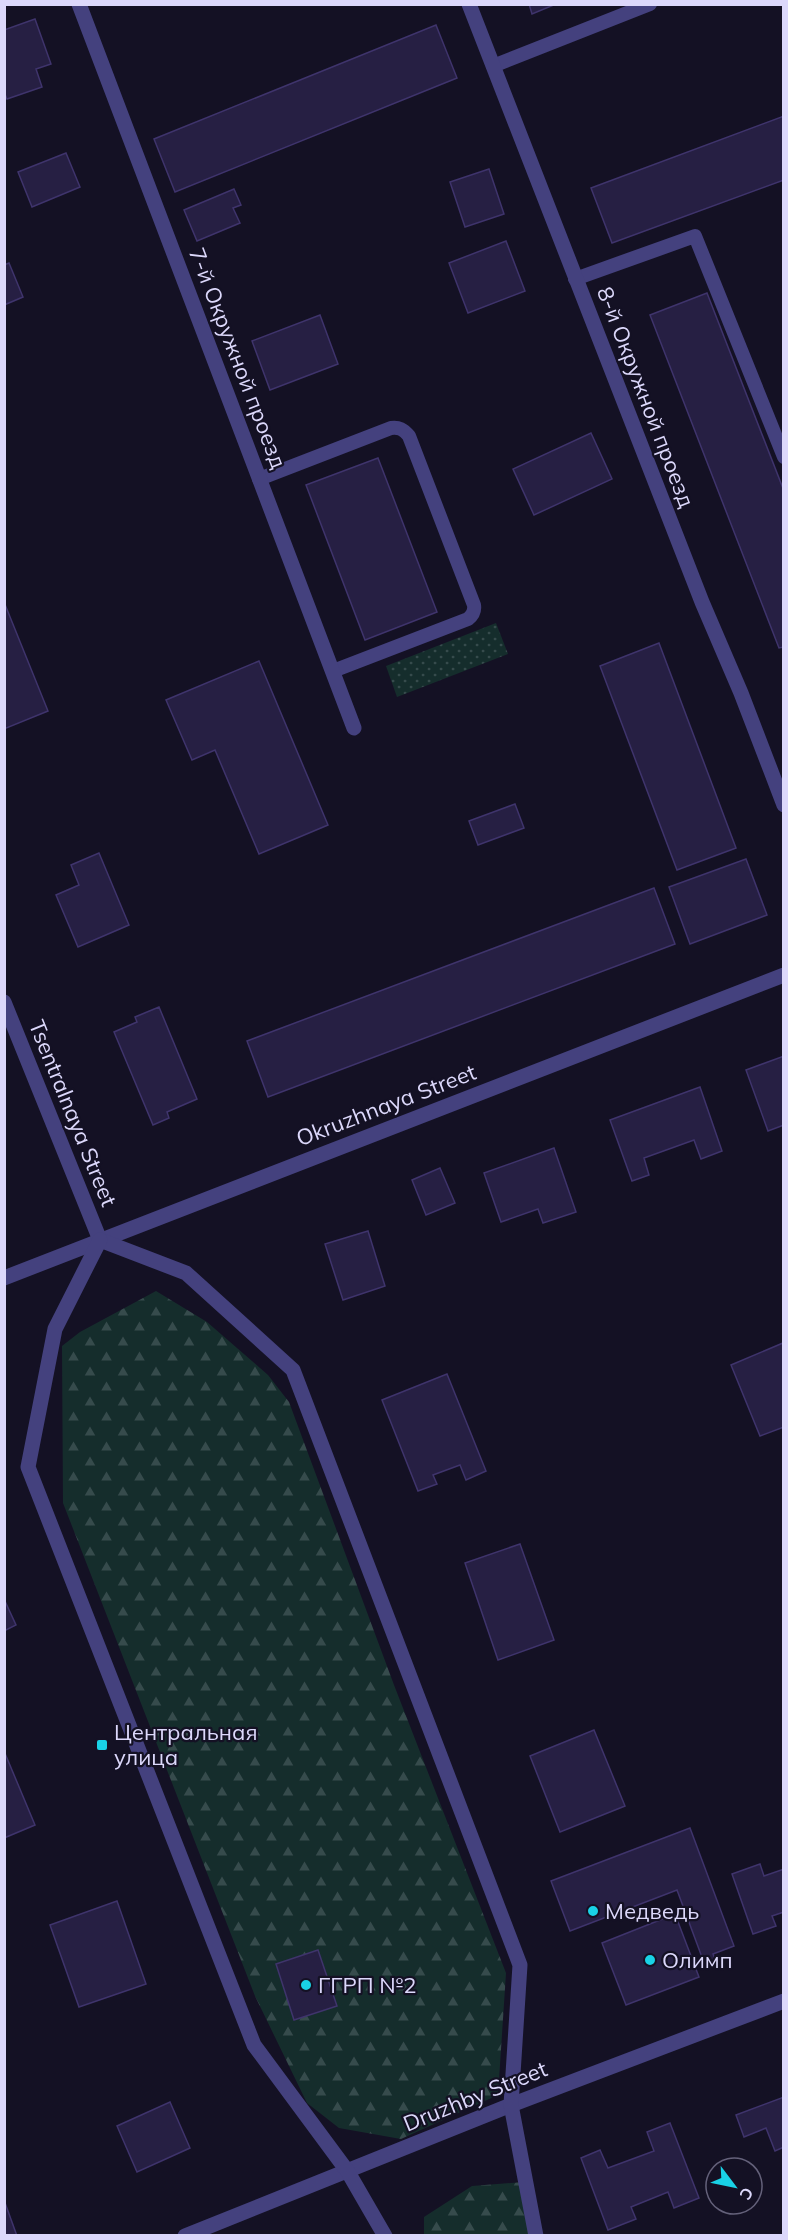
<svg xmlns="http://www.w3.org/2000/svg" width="788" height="2240" viewBox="0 0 788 2240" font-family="Mulish,sans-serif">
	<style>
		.grass { fill: url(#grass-dots) }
		.forest { fill: url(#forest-firs) }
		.building { fill: #261f43; stroke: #3f346c; stroke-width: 1.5 }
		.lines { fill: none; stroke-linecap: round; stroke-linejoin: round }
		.service { stroke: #44417e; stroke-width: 14 }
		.minor { stroke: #44417e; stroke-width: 15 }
		.tertiary { stroke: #44417e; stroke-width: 15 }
		.poi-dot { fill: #19d2e6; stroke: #141124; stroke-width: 2 }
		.labels { text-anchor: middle; stroke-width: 4.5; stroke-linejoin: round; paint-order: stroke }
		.street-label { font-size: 22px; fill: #dcd8fb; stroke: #141124 }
		.poi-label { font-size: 22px; fill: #dcd8fb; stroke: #141124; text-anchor: start }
	</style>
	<defs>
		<pattern id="grass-dots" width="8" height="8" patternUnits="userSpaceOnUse" patternTransform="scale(1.5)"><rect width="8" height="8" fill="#152d2c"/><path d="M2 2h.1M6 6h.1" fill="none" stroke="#364b4c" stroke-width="1.8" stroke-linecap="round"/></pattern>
		<pattern id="forest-firs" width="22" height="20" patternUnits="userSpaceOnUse" patternTransform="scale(1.5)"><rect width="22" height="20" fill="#152d2c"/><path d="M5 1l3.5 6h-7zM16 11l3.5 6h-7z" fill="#364b4c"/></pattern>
	</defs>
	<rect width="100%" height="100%" fill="#141124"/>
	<polygon class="grass" points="496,623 508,654 397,697 386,666"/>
	<g class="forest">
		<polygon points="156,1291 207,1322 268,1375 289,1402 394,1685 506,1973 498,2095 401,2139 339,2128 307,2103 255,1996 63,1503 62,1346 80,1332"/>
		<polygon points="524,2182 534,2235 424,2235 424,2217 472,2186"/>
	</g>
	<g class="building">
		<polygon points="529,4 556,4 532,14"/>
		<polygon points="35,19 51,64 36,69 42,87 7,99 4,92 4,30"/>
		<polygon points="436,25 457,78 175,192 154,139"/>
		<polygon points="784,116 784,180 612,243 591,188"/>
		<polygon points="66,153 80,187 32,207 18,172"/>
		<polygon points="489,169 504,214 465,227 450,182"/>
		<polygon points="234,189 241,205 233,208 240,223 197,241 184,210"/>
		<polygon points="506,241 525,291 468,313 449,263"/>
		<polygon points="9,263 23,297 4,305 4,265"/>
		<polygon points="707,293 784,491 784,647 779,648 650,315"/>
		<polygon points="320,315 338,364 270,390 252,341"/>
		<polygon points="591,433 612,479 534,515 513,469"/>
		<polygon points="378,458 437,612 365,640 306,485"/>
		<polygon points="4,602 48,711 4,729"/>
		<polygon points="659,643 736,848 677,870 600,666"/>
		<polygon points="259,661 328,825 259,854 215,750 192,760 166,700"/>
		<polygon points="515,804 524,828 478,845 469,821"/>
		<polygon points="99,853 129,925 78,947 56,895 79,885 71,865"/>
		<polygon points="746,859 767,915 690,944 669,887"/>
		<polygon points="654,888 675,944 268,1097 247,1041"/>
		<polygon points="159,1007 197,1099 167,1112 169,1118 153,1125 114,1032 137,1022 135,1017"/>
		<polygon points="784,1056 784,1125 768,1131 746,1070"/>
		<polygon points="700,1087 722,1151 701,1159 694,1140 644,1158 649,1175 632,1181 610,1120"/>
		<polygon points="554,1148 576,1212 543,1223 538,1209 501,1222 484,1173"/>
		<polygon points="440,1168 455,1203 426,1215 412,1180"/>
		<polygon points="368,1231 385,1286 343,1300 325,1244"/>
		<polygon points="783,1343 784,1427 760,1436 731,1365"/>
		<polygon points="447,1374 486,1471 466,1480 460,1465 433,1475 437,1484 418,1491 382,1400"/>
		<polygon points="520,1544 554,1640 498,1660 465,1563"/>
		<polygon points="4,1599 16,1625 4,1631"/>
		<polygon points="594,1730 625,1806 560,1832 530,1756"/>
		<polygon points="4,1751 35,1825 4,1838"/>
		<polygon points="690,1828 734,1946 713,1954 717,1964 706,1968 677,1890 570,1931 551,1881"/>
		<polygon points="760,1864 764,1876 784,1869 784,1912 772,1916 776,1926 753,1934 732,1874"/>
		<polygon points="117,1901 146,1984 79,2007 50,1925"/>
		<polygon points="675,1914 699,1977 626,2005 602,1943"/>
		<polygon points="318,1950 337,2006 294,2020 276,1964"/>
		<polygon points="784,2097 784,2147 775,2151 766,2128 744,2137 736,2115"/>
		<polygon points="170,2102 190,2148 137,2172 117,2126"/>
		<polygon points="670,2123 699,2198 674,2208 668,2192 631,2207 636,2219 608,2230 581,2158 600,2150 608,2168 654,2151 647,2132"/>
		<polygon points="4,2200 17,2236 4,2236"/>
	</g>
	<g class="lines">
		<g class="service">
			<polyline points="493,66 650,4"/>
			<polyline points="575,279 695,236 784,457"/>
			<path d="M259 479 391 428C399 427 403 429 409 436L474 605C475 611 473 615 468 619L333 671"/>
		</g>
		<g class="minor">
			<polyline points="79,4 354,728"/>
			<polyline points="469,4 702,602 741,693 784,805"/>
			<polyline points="4,1278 784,975"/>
			<polyline points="185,2236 511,2105 784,2001"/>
		</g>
		<g class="tertiary">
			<polyline points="4,1002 100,1240 186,1273 293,1370 520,1965 511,2105 536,2236"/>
			<polyline points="100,1240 55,1329 28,1467 254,2045 348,2172 385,2236"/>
		</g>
	</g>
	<g class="poi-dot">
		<rect x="96" y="1739" width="12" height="12" rx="3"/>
		<circle cx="593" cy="1911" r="6"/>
		<circle cx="650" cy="1960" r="6"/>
		<circle cx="306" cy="1985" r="6"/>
	</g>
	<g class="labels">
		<g class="street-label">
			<text transform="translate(238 358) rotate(69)" y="8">7-й Окружной проезд</text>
			<text transform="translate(646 397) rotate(69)" y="8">8-й Окружной проезд</text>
			<text transform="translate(386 1105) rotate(-21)" y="8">Okruzhnaya Street</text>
			<text transform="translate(73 1113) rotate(68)" y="8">Tsentralnaya Street</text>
			<text transform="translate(475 2096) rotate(-22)" y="8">Druzhby Street</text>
		</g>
		<g class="poi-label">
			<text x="114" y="1740">Центральная<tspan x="114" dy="25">улица</tspan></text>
			<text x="605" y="1919">Медведь</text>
			<text x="662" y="1968">Олимп</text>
			<text x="318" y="1993">ГГРП №2</text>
		</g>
	</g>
	<rect width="788" height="2240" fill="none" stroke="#dcd8fb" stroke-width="12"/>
	<g transform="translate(734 2186) rotate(122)"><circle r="28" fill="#141124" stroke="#64617a" stroke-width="1.5"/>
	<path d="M0-4.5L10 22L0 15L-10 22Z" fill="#19d2e6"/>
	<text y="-9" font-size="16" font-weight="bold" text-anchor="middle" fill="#dcd8fb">С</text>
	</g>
</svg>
